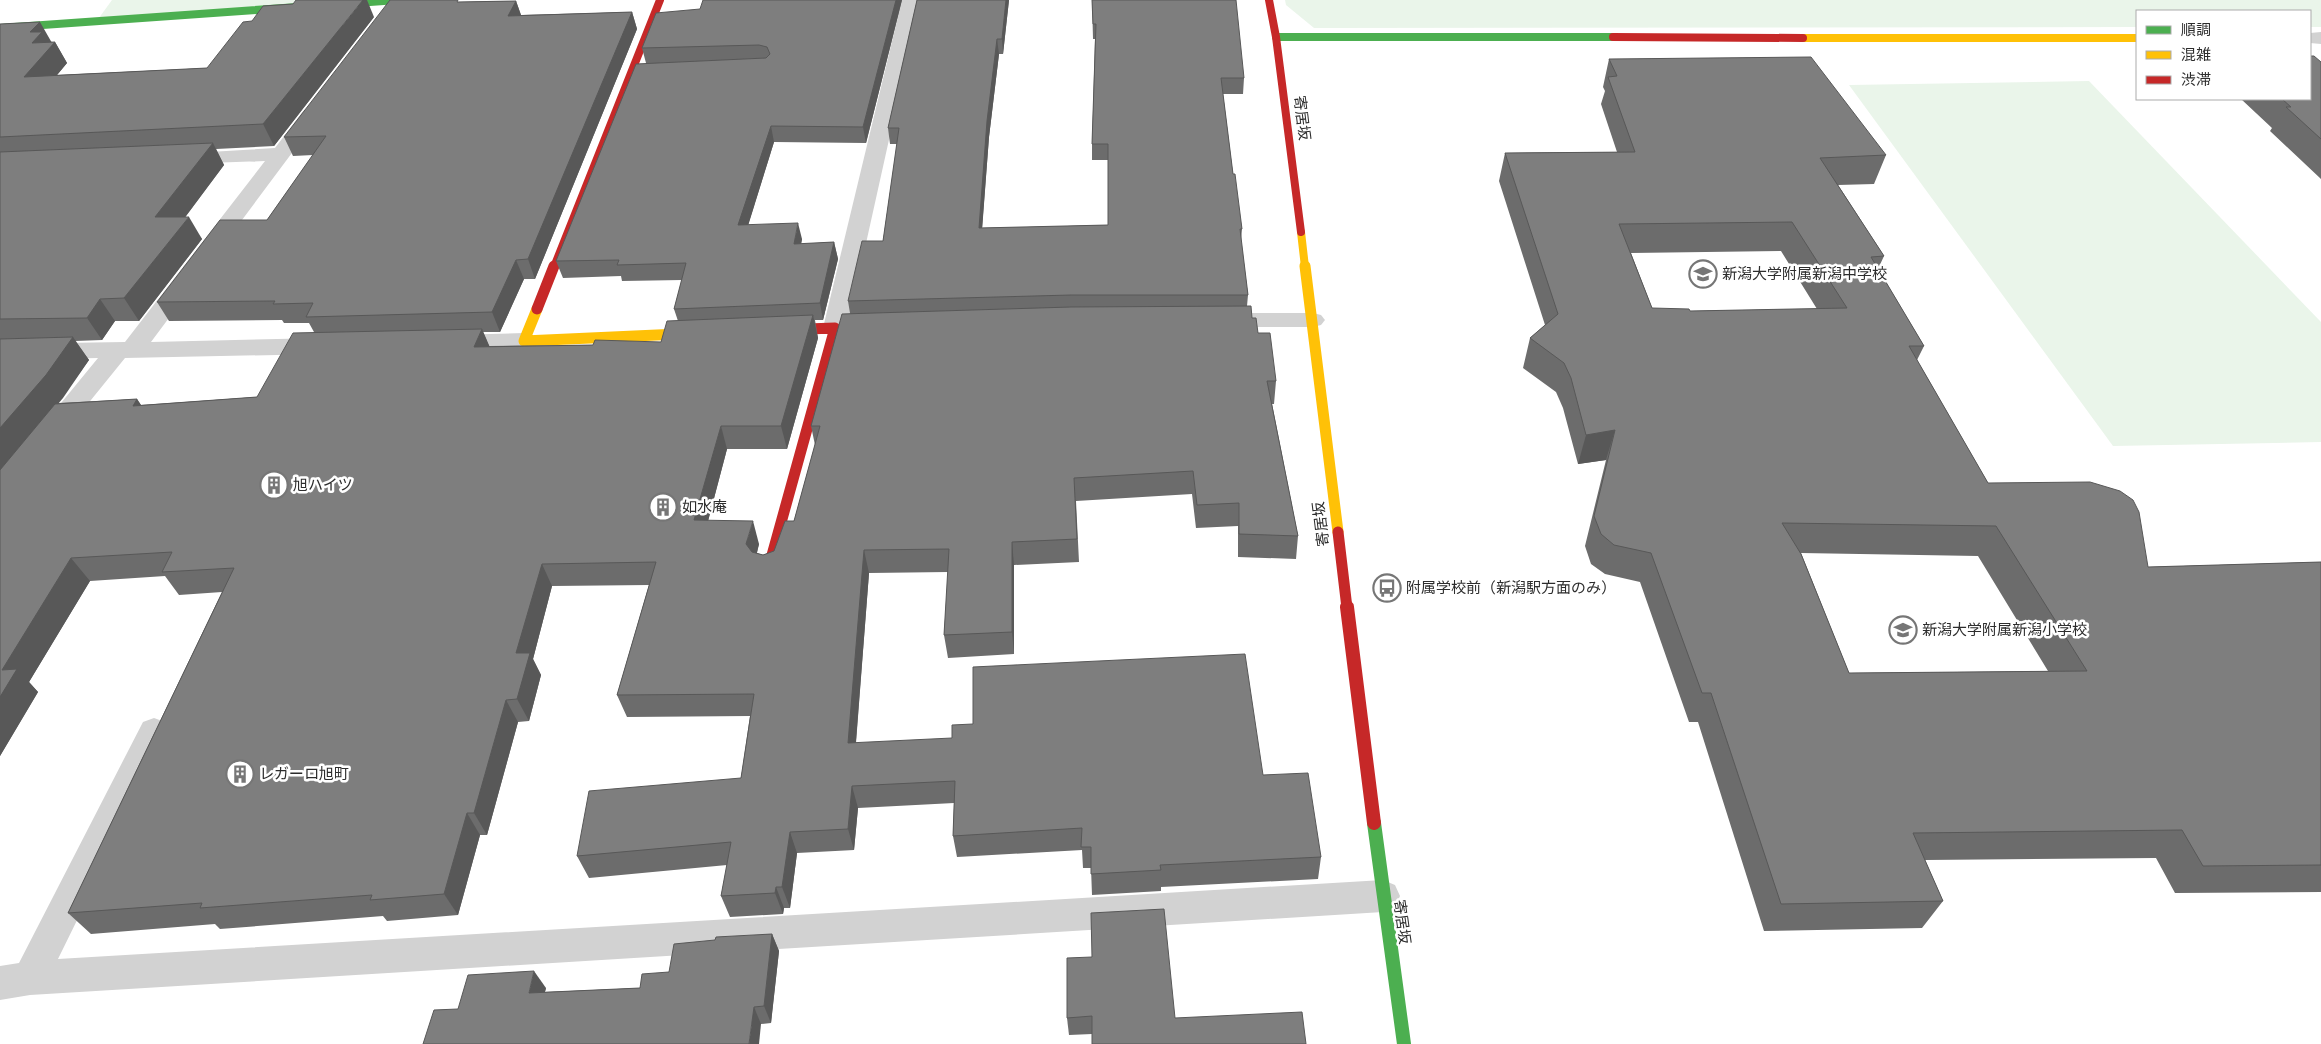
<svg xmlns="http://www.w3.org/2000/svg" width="2321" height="1044" viewBox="0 0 2321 1044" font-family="'Fira Sans','Noto Sans JP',sans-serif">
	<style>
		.green { fill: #eaf5ea }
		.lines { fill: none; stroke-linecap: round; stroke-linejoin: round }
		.lane { fill: #d2d2d2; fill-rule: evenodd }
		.street { fill: #d2d2d2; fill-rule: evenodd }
		.fast-far1 { stroke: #4caf50; stroke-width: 8 }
		.fast { stroke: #4caf50; stroke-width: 14 }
		.slow-far1 { stroke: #ffc107; stroke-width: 8 }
		.slow { stroke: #ffc107; stroke-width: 11 }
		.jam-far2 { stroke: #c62828; stroke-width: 8 }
		.jam-far1 { stroke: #c62828; stroke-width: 11 }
		.jam { stroke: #c62828; stroke-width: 14 }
		.wall { fill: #6c6c6c; fill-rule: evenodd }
		.shaded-wall { fill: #585858 }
		.building { fill: #7e7e7e; stroke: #585858; fill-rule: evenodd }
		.labels { text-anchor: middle; stroke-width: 5; stroke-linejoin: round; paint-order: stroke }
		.street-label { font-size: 15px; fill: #2d2d2d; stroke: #fff }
		.poi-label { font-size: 15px; fill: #2d2d2d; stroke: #fff; text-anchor: start }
	</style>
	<rect width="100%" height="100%" fill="#fff"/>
	<g class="green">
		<polygon points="112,0 334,0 96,22"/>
		<polygon points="1285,0 2321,0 2321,27 2310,27 2310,11 2137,11 2137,27 1314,28 1286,5"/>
		<polygon points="2089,81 2321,322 2321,442 2113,446 1849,85"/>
	</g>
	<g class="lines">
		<polygon class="lane" points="154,718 165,722 170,731 58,959 1383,880 1395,885 1400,896 1395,907 1383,912 30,995 0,1000 0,966 19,963 143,722"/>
		<g class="street">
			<path d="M902 0H920L849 320 872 322 876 327 872 332C858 336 841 337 827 333L823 328Z"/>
			<polygon points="2321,32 2321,44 2310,43 2310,33"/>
			<polygon points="311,108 318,110 321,114 151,342 323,338 332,341 335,346 332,351 323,354 125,358 61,437 52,440 43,437 39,431 43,425 98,358 0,360 0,344 125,342 265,161 182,164 175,162 172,158 175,154 275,148 304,110"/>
			<polygon points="1220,313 1313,313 1321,315 1325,320 1321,325 1313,327 1220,327 1212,325 1208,320 1212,315"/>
			<polygon points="524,333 533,336 536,341 533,346 524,349 451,351 442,348 439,343 442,338 451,335"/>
		</g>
		<g class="fast-far1">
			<polyline points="0,28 398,0"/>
			<polyline points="1276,37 1613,37"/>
		</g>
		<polyline class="fast" points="1374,823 1404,1044"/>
		<g class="slow-far1">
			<polyline points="1803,38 2137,38"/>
			<polyline points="1301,232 1305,267"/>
		</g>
		<g class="slow">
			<polyline points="1305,266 1338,532"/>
			<polyline points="537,309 524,341 701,333"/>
		</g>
		<g class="jam-far2">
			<polyline points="1269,0 1276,37 1301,232"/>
			<polyline points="1613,37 1803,38"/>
			<polyline points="554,267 660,0"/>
		</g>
		<g class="jam-far1">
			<polyline points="537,309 554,266"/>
			<polyline points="1338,532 1347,608"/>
			<polyline points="769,566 835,328 779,330"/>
		</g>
		<polyline class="jam" points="1347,607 1374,823"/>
	</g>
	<g class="wall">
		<polygon points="902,0 866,143 774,142 748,225 802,239 801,244 834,242 838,259 823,320 815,320 818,338 787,449 727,449 708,521 759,544 757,553 763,555 774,551 794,521 815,445 811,426 850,313 848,301 883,241 897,144 890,144 888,128 917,0 1009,0 1003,54 999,54 989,137 982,228 1108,225 1108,160 1092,160 1092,144 1095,39 1093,39 1092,0 1244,78 1243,94 1223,94 1233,174 1242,229 1241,240 1248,295 1247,306 1276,381 1274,404 1272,404 1298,536 1296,559 1238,557 1238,526 1196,528 1192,494 1076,501 1079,562 1014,565 1014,654 948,658 944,635 948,572 869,573 856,743 1263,775 1321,857 1318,879 1161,887 1161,891 1092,895 1091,868 1083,868 1082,850 957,857 953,836 954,803 858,808 854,850 797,853 790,908 784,908 783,914 730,917 721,896 727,865 589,878 577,856 741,778 750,716 627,717 617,695 649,585 552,586 533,659 541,675 529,721 518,722 487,835 480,835 458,915 387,921 383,916 220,929 215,924 91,934 68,913 222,592 179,595 165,576 90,581 29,682 38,692 0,756 0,24 52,42 55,42 67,63 57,75 207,68 374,17 274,146 216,149 224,165 185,217 202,239 139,321 115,321 102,340 75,341 89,360 58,403 137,399 141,405 257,397 314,332 309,323 284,323 282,320 169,321 157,302 267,220 313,155 293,156 284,137 460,2 516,1 521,15 632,12 637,29 535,279 524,279 500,332 483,332 489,346 593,345 661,342 678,321 674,309 682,280 622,281 621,276 563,278 556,261 646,63 642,48"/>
		<path d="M1609 59 1886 155 1874 184 1838 185 1884 256 1878 269 1924 346 1917 360 1988 483 2148 567 2321 562V892L2175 893 2156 858 1925 860 1943 901 1922 928 1764 931 1698 722H1689L1640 582 1605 574 1591 564 1585 546 1606 460 1578 464 1563 408 1556 392 1523 368 1530 338 1545 325 1499 181 1505 153 1617 152 1601 104 1605 91 1603 87ZM1781 251 1817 309 1690 311 1652 308 1631 253ZM1801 553 1978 556 2048 671 1849 673Z"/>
		<polygon points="2321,62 2321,179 2270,131 2272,128 2241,99 2310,99"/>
		<polygon points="772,934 779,951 771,1023 761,1024 458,1009 546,988 545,992 640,988 669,972 715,940"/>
		<polygon points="1067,958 1175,1018 1092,1034 1069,1035 1067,1018"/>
	</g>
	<g class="shaded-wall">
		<polygon points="363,0 367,0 374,17 274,146 263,124"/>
		<polygon points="896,0 902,0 866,143 863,127"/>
		<polygon points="1006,0 1009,0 1003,54 1002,39"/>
		<polygon points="516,1 522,18 508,16"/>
		<polygon points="632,12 637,29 535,279 528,259"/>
		<polygon points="40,22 52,43 55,42 67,63 38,98 24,77 32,43 30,32"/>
		<polygon points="997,39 999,54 989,137 981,244 979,228 987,121"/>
		<polygon points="771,126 774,142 743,242 738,225"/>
		<polygon points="213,143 224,165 169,239 155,217"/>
		<polygon points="189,217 202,239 139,321 124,298"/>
		<polygon points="798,223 802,239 798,260 794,244"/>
		<polygon points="834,242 838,259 823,320 820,303"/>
		<polygon points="516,260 524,279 500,332 492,312"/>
		<polygon points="100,299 115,321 102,340 87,318"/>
		<polygon points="813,315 818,338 787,449 781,426"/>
		<polygon points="482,329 492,352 474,347"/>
		<polygon points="73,337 89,360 63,398 0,473 0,428"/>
		<polygon points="137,399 152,422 133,406"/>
		<polygon points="721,426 727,449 702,544 694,520"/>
		<polygon points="1615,430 1606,460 1578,464 1586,435"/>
		<polygon points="753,521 759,544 753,567 746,544"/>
		<polygon points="1012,542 1014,565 1014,654 1012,632"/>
		<polygon points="864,550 869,573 854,766 848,743"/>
		<polygon points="71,558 90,581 29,682 38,692 0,756 0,697 2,670"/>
		<polygon points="542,564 552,586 533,659 541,675 529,721 517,699 516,653"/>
		<polygon points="506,700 518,722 487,835 474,813"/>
		<polygon points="852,786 858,808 854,850 848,829"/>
		<polygon points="467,813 480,835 458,915 444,894"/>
		<polygon points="790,832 797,853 790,908 782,887"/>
		<polygon points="776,887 784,908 783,914 775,893"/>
		<polygon points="772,934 779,951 771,1023 764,1006"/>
		<polygon points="534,971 546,988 540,1009 529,993"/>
		<polygon points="754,1007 761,1024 759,1044 749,1044"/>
	</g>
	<g class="building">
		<polygon points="296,0 363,0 263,124 0,137 0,24 40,22 30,32 42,32 32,43 55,42 24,77 207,68 243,22 252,21 263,6 293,4"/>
		<polygon points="390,0 458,0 457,2 516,1 508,16 632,12 528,259 516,260 492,312 306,317 313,303 273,304 275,301 157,302 220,220 267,220 326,136 284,137"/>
		<polygon points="703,0 896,0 863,127 771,126 738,225 798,223 794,244 834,242 820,303 674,309 686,263 617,265 619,260 556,261 636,64 766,58 770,54 767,47 759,45 642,48 656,13 700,9"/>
		<polygon points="917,0 1006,0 1002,39 997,39 987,121 979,228 1108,225 1108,144 1092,144 1096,24 1093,24 1092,0 1236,0 1244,78 1221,78 1233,174 1235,174 1242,229 1240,229 1248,295 1071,295 848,301 862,241 883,241 899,128 888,128"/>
		<polygon points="2310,56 2314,56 2321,62 2321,139 2286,107 2291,107 2282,99 2310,99"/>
		<path d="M1811 57 1886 155 1820 158 1884 256 1871 257 1924 346H1909L1988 483 2090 482 2120 491 2133 500 2139 512 2148 567 2321 562V865L2203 866 2182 830 1913 833 1943 901 1781 904 1711 693H1702L1651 553 1614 545 1601 534 1594 516 1615 430 1586 435 1571 378 1564 363 1530 338 1558 314 1505 153 1635 152 1608 77 1617 76 1609 59ZM1792 222 1847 308 1690 311 1689 309 1652 308 1619 224ZM1782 523 1996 526 2087 671 1849 673 1801 554Z"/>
		<polygon points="213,143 155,217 189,217 124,298 100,299 87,318 0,319 0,152"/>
		<polygon points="1251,306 1252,318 1256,318 1258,333 1270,333 1276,381 1267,381 1298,536 1239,534 1239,503 1197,505 1193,471 1074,478 1077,539 1012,542 1012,632 944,635 949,549 864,550 848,743 952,738 952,725 973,724 973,667 1245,654 1263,775 1308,773 1321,857 1160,865 1161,870 1091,874 1091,847 1081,847 1082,828 953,836 955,781 852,786 848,829 790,832 782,887 776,887 775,893 721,896 731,842 577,856 589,791 741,778 754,694 617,695 656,562 542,564 516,653 530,653 517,699 506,700 474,813 467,813 444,894 370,900 372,895 200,908 202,903 68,913 234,568 162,572 172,552 71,558 2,670 17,669 0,697 0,470 55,404 137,399 133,406 257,397 293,333 482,329 474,347 593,345 595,340 661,342 667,321 813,315 781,426 721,426 694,520 753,521 746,544 752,552 763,555 774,551 785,521 794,521 820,426 811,426 842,314 1071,307"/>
		<polygon points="73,337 46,375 0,428 0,339"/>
		<polygon points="1164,909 1175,1018 1302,1012 1306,1044 1092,1044 1092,1016 1067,1018 1067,958 1092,957 1091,913"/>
		<polygon points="772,934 764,1006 754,1007 749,1044 423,1044 434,1010 458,1009 468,975 534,971 529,993 640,988 642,974 669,972 674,944 715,940 716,937"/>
	</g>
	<defs>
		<g id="school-ring" transform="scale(1.4375)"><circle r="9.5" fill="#fff" stroke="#767676" stroke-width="1.5"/><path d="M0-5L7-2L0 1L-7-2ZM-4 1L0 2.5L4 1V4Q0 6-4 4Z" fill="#767676"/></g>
		<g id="building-ring" transform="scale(1.4375)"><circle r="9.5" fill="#fff" stroke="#767676" stroke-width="1.5"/><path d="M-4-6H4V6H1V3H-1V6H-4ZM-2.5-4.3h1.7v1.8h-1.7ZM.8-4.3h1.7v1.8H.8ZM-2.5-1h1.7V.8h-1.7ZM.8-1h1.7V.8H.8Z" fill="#767676"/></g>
		<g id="bus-ring" transform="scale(1.4375)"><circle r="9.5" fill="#fff" stroke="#767676" stroke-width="1.5"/><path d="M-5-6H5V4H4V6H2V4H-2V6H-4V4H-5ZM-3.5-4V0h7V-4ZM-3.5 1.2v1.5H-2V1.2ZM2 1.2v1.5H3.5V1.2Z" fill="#767676"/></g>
	</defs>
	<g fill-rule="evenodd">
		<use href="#school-ring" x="1703" y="274"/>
		<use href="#building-ring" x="274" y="485"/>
		<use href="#building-ring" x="663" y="507"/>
		<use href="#bus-ring" x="1387" y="588"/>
		<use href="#school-ring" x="1903" y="630"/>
		<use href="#building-ring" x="240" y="774"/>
	</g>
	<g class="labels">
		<g class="street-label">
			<text transform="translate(1302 118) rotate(83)" y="5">寄居坂</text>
			<text transform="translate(1321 524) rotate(-97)" y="5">寄居坂</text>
			<text transform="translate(1402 922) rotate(82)" y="5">寄居坂</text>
		</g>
		<g class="poi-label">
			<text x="1722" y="279">新潟大学附属新潟中学校</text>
			<text x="293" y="490">旭ハイツ</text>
			<text x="682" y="512">如水庵</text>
			<text x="1406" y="593">附属学校前（新潟駅方面のみ）</text>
			<text x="1922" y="635">新潟大学附属新潟小学校</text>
			<text x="259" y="779">レガーロ旭町</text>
		</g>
	</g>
	<rect x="2136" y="10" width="175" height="90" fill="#ffffff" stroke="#ababab"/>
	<rect x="2146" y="26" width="25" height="8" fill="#4caf50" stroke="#ababab"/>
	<text x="2181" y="35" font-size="15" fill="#2d2d2d">順調</text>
	<rect x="2146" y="51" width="25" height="8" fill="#ffc107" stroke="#ababab"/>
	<text x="2181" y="60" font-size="15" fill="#2d2d2d">混雑</text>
	<rect x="2146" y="76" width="25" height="8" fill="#c62828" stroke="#ababab"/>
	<text x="2181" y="85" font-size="15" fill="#2d2d2d">渋滞</text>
</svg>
